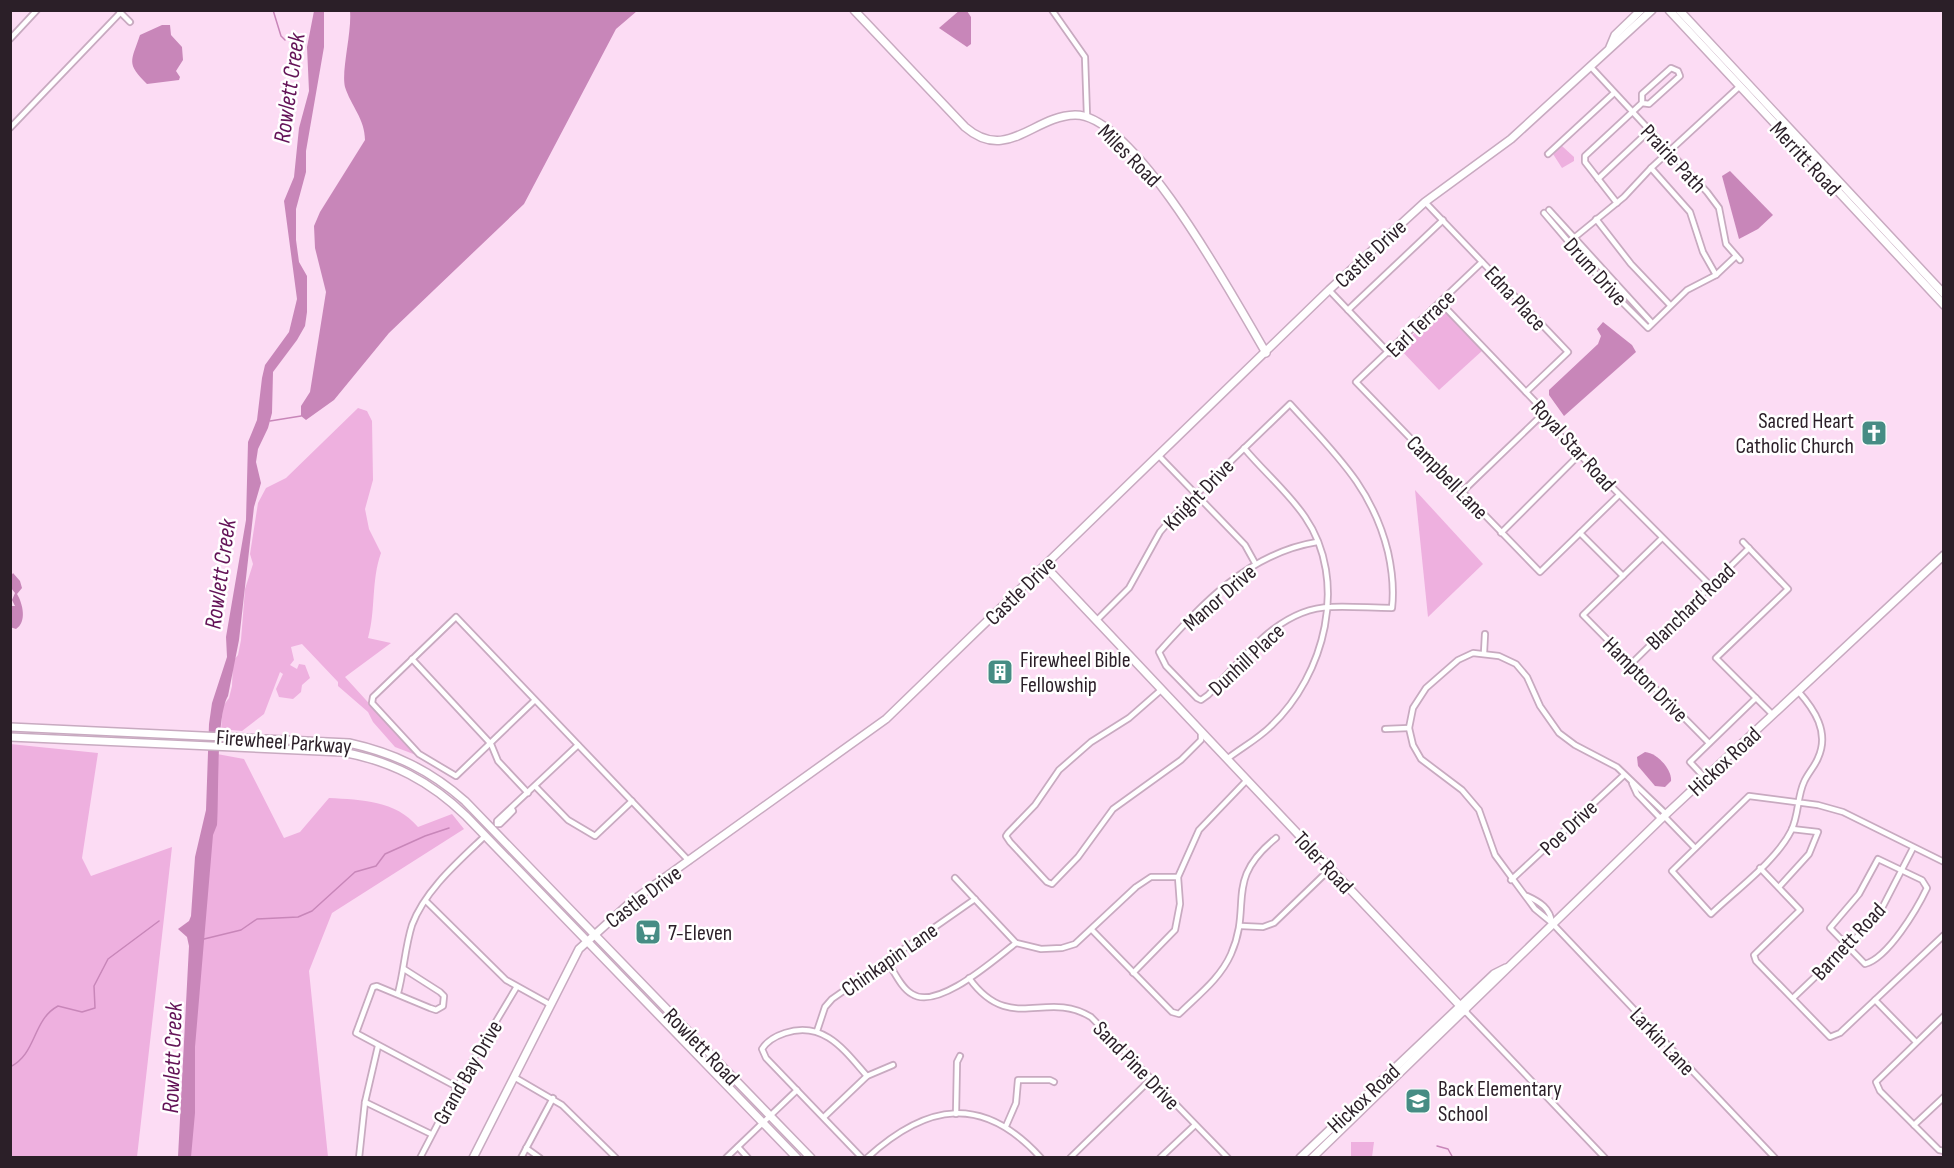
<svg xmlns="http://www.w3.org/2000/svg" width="1954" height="1168" viewBox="0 0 1954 1168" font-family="'Sofia Sans Condensed',sans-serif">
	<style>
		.green { fill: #eeb0df }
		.water { fill: #c886b9 }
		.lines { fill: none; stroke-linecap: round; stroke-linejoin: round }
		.stream { stroke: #c886b9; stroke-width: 1.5 }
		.street-casing { stroke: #c8aac0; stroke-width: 8 }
		.secondary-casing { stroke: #c8aac0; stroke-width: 10 }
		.street { stroke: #fff; stroke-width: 4.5 }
		.secondary { stroke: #fff; stroke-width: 7 }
		.labels { text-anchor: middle; stroke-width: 5; stroke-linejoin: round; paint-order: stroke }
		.street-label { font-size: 22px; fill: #2b1f28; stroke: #fff }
		.poi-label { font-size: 22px; fill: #2b1f28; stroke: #fff; text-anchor: start }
		.water-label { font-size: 24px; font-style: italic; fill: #631357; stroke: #fff }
	</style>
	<rect width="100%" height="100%" fill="#fcdcf4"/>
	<g class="green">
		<polygon points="1562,146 1574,157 1574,161 1562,168 1553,154"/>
		<polygon points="1441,308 1483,350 1439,390 1399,348"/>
		<path d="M358 408 367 411 372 421 373 480 365 509 369 529 381 553C371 581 376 610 368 638L391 643 345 677 416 755 395 747 373 722 368 712 338 686V682L302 644 291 647 294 660 290 665 297 669 299 664 305 665 310 678 302 685 301 692 293 699 279 697 276 689 283 674 280 672 264 714 242 731 221 729 223 706 229 698 232 686 233 661 238 655 241 640 245 589 253 564 250 554 258 503 266 488 286 478Z"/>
		<polygon points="1415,490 1483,564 1428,617"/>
		<polygon points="10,744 98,753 82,858 91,876 172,847 137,1157 11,1156"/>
		<path d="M217 754 244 759 284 838 300 832 329 798C362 800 395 800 418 827L452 814 464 829 332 913 309 971 328 1157 184 1158 186 1066Z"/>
		<polygon points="1351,1142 1374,1142 1372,1157 1351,1157"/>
	</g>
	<g class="water">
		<polygon points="960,10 967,11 971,17 971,44 967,47 939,28"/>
		<path d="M314 11H324V47L306 151V172L296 209V240L299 262 307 276V312L305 326 297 340 273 372 272 413 268 428 258 449 256 462 261 483 254 507 239 640 228 696C216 716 219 797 217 825L213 835 195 1047V1113L191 1157H178L189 946 187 937 178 929 189 921 191 916 195 857 206 810 209 724 212 703 227 657 226 637 246 520 248 442 257 420 262 378 265 365 289 332 297 299 284 201 294 177 299 128 309 91 307 47Z"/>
		<path d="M350 11H637L616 29 524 204 389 333 334 400 306 420 301 416V406L310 392 326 292 315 248 314 226 320 212 365 140C365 119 351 106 345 87 341 71 352 32 350 11Z"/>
		<path d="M162 25H170L171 35 182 47 183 60 176 71 180 77 179 80 147 84C126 63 131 62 140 35Z"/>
		<polygon points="1730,171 1773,215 1758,229 1739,239 1722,176"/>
		<polygon points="1603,322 1632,345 1636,352 1564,416 1549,395 1549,390 1598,344 1601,336 1597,329"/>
		<path d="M13 573 20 581 22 588 17 594C23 604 27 622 16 629L10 627 11 606H15L12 600 15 593 11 588V576Z"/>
		<path d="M1645 752C1657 753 1672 769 1671 781L1665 787 1655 786 1638 766 1637 757Z"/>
	</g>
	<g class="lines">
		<g class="stream">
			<polyline points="273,10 281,36 285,40"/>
			<polyline points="270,421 301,416"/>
			<polyline points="204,939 241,930 257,919 298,917 312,911 355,872 376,866 385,854 425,836 449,828"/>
			<path d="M10 1067C37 1054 32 1020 58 1006L82 1012 95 1008 94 986 108 959 159 921"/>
			<polyline points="1437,1146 1448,1149 1453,1158"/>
		</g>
		<g class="street-casing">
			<g id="street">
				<polyline points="118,10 130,22"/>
				<polyline points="1052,10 1085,57 1087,116"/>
				<polyline points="10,39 37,10"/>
				<polyline points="1590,66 1707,192 1719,208 1726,244 1740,260"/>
				<polyline points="10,128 120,13"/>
				<polyline points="1548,154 1614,93"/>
				<polyline points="1651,168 1690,212 1703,252 1716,275"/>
				<polyline points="1598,179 1649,131"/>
				<polyline points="1425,202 1568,352 1526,392"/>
				<polyline points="1617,203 1585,162 1585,156 1642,103 1649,104 1680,76 1678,71 1671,68 1642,94 1642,103"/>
				<polyline points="1549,210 1652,323"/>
				<polyline points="1544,213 1607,287 1648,328 1687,290 1716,275 1736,256"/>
				<polyline points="1596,219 1631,264 1670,305"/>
				<polyline points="1569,242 1624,197 1651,168 1740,86"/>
				<polyline points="1482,262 1356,382 1540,572 1619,495"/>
				<polyline points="1329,290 1389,353"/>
				<polyline points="1441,303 1545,412 1557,432 1710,585"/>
				<polyline points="1348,310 1443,220"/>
				<polyline points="1159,456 1245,545 1255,563"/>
				<polyline points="1462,492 1545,412"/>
				<polyline points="1501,533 1579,455"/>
				<polyline points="1580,533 1623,576"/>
				<polyline points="1662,538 1583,615 1709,743"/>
				<polyline points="1743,542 1788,589 1716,658 1773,715"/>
				<path d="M1096 621 1129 588 1160 532 1173 517 1290 404C1333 452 1372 486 1388 552 1392 570 1394 590 1392 608 1371 608 1351 606 1331 607 1278 608 1242 660 1208 695L1201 700 1197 698 1166 666 1159 652C1203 603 1249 553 1317 542"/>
				<polyline points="1484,653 1485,634"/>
				<polyline points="412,659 491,744 498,761 528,793"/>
				<polyline points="1631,664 1749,548"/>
				<polyline points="1161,690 1129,718 1091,742 1059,770 1035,805 1008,833 1006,836 1010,842 1047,882 1052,884 1078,857 1113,809 1181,760 1201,740 1201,732"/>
				<path d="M1798 691C1814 709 1830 732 1818 758 1815 766 1808 773 1804 782 1797 797 1799 815 1791 831 1776 861 1736 890 1711 914L1672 871 1749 796 1818 805 1843 812 1944 862"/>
				<polyline points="534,701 456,776 419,754 372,703 373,697 456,617 689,861"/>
				<polyline points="1385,729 1409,728"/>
				<path d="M1227 759C1241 748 1258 739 1271 726 1325 675 1349 581 1305 517 1288 492 1263 471 1244 448"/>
				<polyline points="1705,778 1690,762 1756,698"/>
				<polyline points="1632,783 1637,794 1661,819"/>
				<polyline points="535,786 568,820 595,836 632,801"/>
				<polyline points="1666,814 1617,767 1575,745 1559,733 1540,706 1527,677 1516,664 1499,656 1473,653 1458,660 1426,688 1413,708 1409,728 1413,745 1421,759 1462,790 1479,810 1495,855 1535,909 1552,923 1775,1158"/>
				<polyline points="1664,816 1695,848"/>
				<polyline points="497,824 497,821 578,745"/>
				<polyline points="497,824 500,824 513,811 512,809"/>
				<path d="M1878 859 1922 880 1927 888C1917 909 1888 958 1865 964L1830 928 1859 894Z"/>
				<polyline points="1760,868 1800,910 1754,955 1756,961 1830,1037 1840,1033 1944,935"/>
				<polyline points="955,878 1016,943 1041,949 1062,948 1075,944 1136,887 1151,877 1178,877"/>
				<polyline points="1511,880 1624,775"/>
				<polyline points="1779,887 1809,854 1818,832 1792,829"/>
				<path d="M1527 896C1540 902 1550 908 1552 923"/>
				<polyline points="426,901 506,980 551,1005"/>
				<polyline points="1241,926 1263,927 1274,923 1330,869"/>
				<path d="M1092 930 1172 1012 1179 1014C1197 996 1220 979 1231 954 1253 904 1223 881 1276 838"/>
				<path d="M887 961C894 971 901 988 912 994 938 1011 996 958 1016 943"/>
				<polyline points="404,969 440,992 444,996 443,1006 436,1010 430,1008 377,986 373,987 356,1033 457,1087"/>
				<polyline points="1133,973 1175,930 1180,904 1178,877 1199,830 1247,780"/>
				<path d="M969 978C1010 1035 1045 989 1091 1017L1228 1158"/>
				<path d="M398 993C404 971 405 947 412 925 425 890 459 861 485 836"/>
				<polyline points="1793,998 1860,934 1881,910 1913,848"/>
				<polyline points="1875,1000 1916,1042"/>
				<polyline points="1465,1011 1605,1158"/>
				<polyline points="1944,1016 1876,1082 1880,1091 1939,1150 1944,1151"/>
				<polyline points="817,1031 825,1007 832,999 975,899"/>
				<polyline points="514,1077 562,1105 616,1158"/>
				<polyline points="365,1102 431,1134"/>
				<polyline points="956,1114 957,1062 960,1056"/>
				<polyline points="824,1117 867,1076 893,1065"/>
				<polyline points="1914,1125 1944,1097"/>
				<polyline points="1006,1126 1016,1103 1018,1080 1050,1080 1054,1082"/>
				<polyline points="738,1147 748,1158"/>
				<polyline points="526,1148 540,1158"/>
				<polyline points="359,1158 365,1102 378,1046"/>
				<polyline points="420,1158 457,1087 516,988"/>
				<polyline points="521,1158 553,1098"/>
				<polyline points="726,1158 797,1090"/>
				<path d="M862 1158 766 1058 762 1049C767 1041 776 1036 785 1033 824 1020 845 1051 867 1076"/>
				<path d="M867 1158C927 1103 983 1094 1041 1158"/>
				<polyline points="1070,1158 1150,1080"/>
				<polyline points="1160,1158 1195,1125"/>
			</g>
		</g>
		<g class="secondary-casing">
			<g id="secondary">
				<path d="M854 10 965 127C1007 163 1033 116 1075 115 1135 114 1237 304 1266 353"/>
				<polyline points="1669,10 1944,305"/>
				<polyline points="1679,10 1944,294"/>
				<polyline points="1610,47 1615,35 1641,10"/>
				<polyline points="1045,566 1465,1011"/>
				<path d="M10 727 349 743C394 753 430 770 465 801L811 1158"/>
				<path d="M10 737 342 752C392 761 431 782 466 816L797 1158"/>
				<polyline points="473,1158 579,949 632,901 886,719 1329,290 1425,202 1511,139 1652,10"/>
				<polyline points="1300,1158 1494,974 1506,968"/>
				<polyline points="1312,1158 1661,819 1944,555"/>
			</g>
		</g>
		<use href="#street" class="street"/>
		<use href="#secondary" class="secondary"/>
	</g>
	<defs>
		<g id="church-square" transform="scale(1.35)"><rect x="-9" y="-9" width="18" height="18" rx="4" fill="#468c84" stroke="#fff"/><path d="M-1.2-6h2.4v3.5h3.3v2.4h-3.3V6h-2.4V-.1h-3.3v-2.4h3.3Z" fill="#fff"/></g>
		<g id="building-square" transform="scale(1.35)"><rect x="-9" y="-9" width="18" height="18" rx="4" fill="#468c84" stroke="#fff"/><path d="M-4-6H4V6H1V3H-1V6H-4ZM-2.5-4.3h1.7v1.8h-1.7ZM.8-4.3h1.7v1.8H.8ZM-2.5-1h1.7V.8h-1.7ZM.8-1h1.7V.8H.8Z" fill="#fff"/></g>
		<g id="supermarket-square" transform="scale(1.35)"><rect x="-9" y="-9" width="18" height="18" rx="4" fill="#468c84" stroke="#fff"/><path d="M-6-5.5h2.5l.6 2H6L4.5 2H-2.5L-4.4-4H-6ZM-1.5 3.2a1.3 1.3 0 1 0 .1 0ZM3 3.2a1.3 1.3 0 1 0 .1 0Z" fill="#fff"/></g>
		<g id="school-square" transform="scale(1.35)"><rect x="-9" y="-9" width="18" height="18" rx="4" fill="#468c84" stroke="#fff"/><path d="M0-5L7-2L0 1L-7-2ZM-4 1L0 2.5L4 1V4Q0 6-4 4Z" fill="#fff"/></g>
	</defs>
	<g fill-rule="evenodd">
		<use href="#church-square" x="1874" y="433"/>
		<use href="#building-square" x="1000" y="672"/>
		<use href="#supermarket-square" x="648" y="932"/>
		<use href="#school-square" x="1418" y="1101"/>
	</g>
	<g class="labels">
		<g class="street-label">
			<text transform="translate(1130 155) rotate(45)" y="8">Miles Road</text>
			<text transform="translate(1674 158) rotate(47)" y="8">Prairie Path</text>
			<text transform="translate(1806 158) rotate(47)" y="8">Merritt Road</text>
			<text transform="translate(1370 253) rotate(-43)" y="8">Castle Drive</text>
			<text transform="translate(1596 271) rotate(48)" y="8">Drum Drive</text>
			<text transform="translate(1516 298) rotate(47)" y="8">Edna Place</text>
			<text transform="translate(1420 323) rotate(-44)" y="8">Earl Terrace</text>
			<text transform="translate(1574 445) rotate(48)" y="8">Royal Star Road</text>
			<text transform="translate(1448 477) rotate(46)" y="8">Campbell Lane</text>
			<text transform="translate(1198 494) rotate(-46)" y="8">Knight Drive</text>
			<text transform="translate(1020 590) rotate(-44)" y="8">Castle Drive</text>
			<text transform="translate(1219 597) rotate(-41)" y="8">Manor Drive</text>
			<text transform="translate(1690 606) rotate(-44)" y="8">Blanchard Road</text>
			<text transform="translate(1246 659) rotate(-43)" y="8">Dunhill Place</text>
			<text transform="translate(1646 679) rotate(45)" y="8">Hampton Drive</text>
			<text transform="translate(284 741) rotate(4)" y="8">Firewheel Parkway</text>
			<text transform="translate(1724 761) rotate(-43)" y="8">Hickox Road</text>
			<text transform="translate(1568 827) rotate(-43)" y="8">Poe Drive</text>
			<text transform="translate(1324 862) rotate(47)" y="8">Toler Road</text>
			<text transform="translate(643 896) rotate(-37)" y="8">Castle Drive</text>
			<text transform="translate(1848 941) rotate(-47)" y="8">Barnett Road</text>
			<text transform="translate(889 959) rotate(-35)" y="8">Chinkapin Lane</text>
			<text transform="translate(1663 1041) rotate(47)" y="8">Larkin Lane</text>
			<text transform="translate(702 1046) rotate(46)" y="8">Rowlett Road</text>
			<text transform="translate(1137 1065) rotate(46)" y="8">Sand Pine Drive</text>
			<text transform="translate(467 1072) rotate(-60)" y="8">Grand Bay Drive</text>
			<text transform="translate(1363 1098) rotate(-43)" y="8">Hickox Road</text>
		</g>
		<g class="poi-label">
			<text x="1854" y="428" text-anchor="end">Sacred Heart<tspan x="1854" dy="25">Catholic Church</tspan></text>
			<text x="1020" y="667">Firewheel Bible<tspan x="1020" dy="25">Fellowship</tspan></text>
			<text x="668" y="940">7-Eleven</text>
			<text x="1438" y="1096">Back Elementary<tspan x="1438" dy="25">School</tspan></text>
		</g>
		<g class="water-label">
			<text transform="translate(289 88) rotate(-82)" y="8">Rowlett Creek</text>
			<text transform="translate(220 574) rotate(-82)" y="8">Rowlett Creek</text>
			<text transform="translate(172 1058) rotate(-88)" y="8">Rowlett Creek</text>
		</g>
	</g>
	<rect width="1954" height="1168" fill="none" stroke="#2b1f28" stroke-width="24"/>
</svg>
